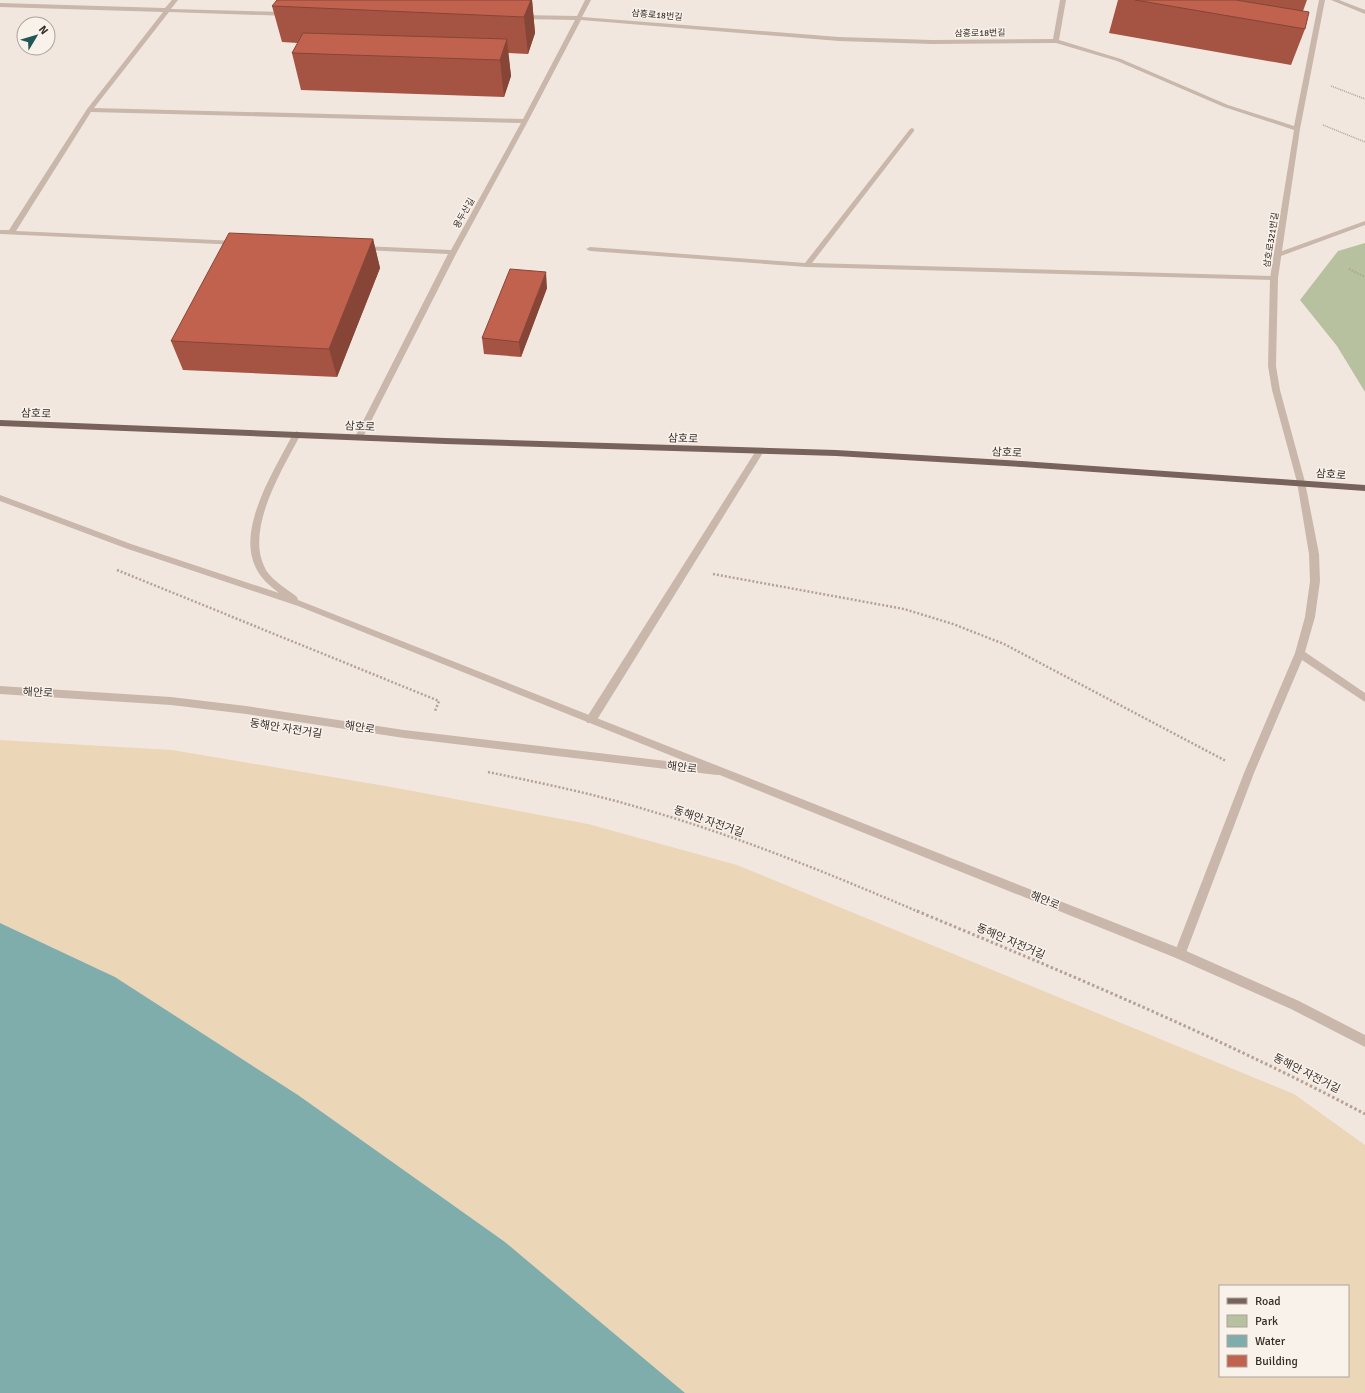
<svg xmlns="http://www.w3.org/2000/svg" width="1365" height="1393" viewBox="0 0 1365 1393" font-family="Signika,'Noto Sans KR',sans-serif">
	<style>
		.green { fill: #b7c09f }
		.sand { fill: #ebd6b7; fill-rule: evenodd }
		.water { fill: #7fadac }
		.lines { fill: none; stroke-linecap: round; stroke-linejoin: round }
		.path-far3 { stroke: #b5a195; stroke-width: 1.5; stroke-dasharray: 1 1; stroke-linecap: butt }
		.path-far2 { stroke: #b5a195; stroke-width: 2; stroke-dasharray: 1.5 1.5; stroke-linecap: butt }
		.path-far1 { stroke: #b5a195; stroke-width: 2.5; stroke-dasharray: 2 2; stroke-linecap: butt }
		.path { stroke: #b5a195; stroke-width: 3; stroke-dasharray: 2.5 2.5; stroke-linecap: butt }
		.service { fill: #c9b7ab; fill-rule: evenodd }
		.minor { fill: #c9b7ab; fill-rule: evenodd }
		.tertiary { fill: #c9b7ab; fill-rule: evenodd }
		.primary { fill: #78635c; fill-rule: evenodd }
		.wall { fill: #a55443 }
		.shaded-wall { fill: #864537 }
		.building { fill: #c0624e; stroke: #864537 }
		.labels { text-anchor: middle; stroke-width: 3; stroke-linejoin: round; paint-order: stroke }
		.far-street-label { font-size: 9px; fill: #372d2a; stroke: #f9f2eb }
		.street-label { font-size: 11px; fill: #372d2a; stroke: #f9f2eb }
	</style>
	<rect width="100%" height="100%" fill="#f2e7de"/>
	<polygon class="green" points="1365,243 1365,392 1337,346 1300,300 1338,251"/>
	<path class="sand" d="M0 740 172 750 391 787 588 824 737 865 1294 1094 1365 1145V1393H685L505 1242 298 1095 115 977 0 923ZM1220 1286H1348V1376H1220Z"/>
	<polygon class="water" points="0,923 115,977 298,1095 505,1242 685,1393 0,1393"/>
	<g class="lines">
		<g class="path-far3">
			<polyline points="1331,86 1365,99"/>
			<polyline points="1323,125 1365,142"/>
		</g>
		<polyline class="path-far2" points="1349,269 1365,277"/>
		<g class="path-far1">
			<polyline points="117,570 439,701 435,711"/>
			<polyline points="713,574 904,609 953,624 1004,644 1226,761"/>
			<path d="M488 772C541 783 595 794 647 810 740 837 830 874 919 912"/>
		</g>
		<path class="path" d="M917 911C1068 974 1220 1037 1365 1114"/>
		<g class="service">
			<polygon points="1331,0 1339,0 1365,10 1365,14"/>
			<polygon points="912,128 914,129 914,131 812,263 1274,276 1278,278 1274,280 807,267 590,251 586,249 590,247 805,263 910,129"/>
			<polygon points="1365,221 1365,225 1281,256 1274,254"/>
			<polygon points="760,448 764,451 595,723 587,723 586,720 587,717 757,449"/>
		</g>
		<g class="minor">
			<polygon points="172,0 178,0 171,9 288,12 291,14 288,16 169,12 94,108 523,119 575,20 521,19 518,17 521,15 577,16 585,0 591,0 582,17 839,37 932,40 1053,39 1060,0 1066,0 1059,40 1121,59 1228,105 1294,126 1319,0 1325,0 1300,129 1278,278 1276,366 1280,390 1305,482 1319,554 1320,581 1315,617 1305,652 1365,693 1365,702 1302,660 1254,773 1184,958 1180,959 1176,958 1174,954 1244,773 1295,653 1305,617 1310,581 1309,554 1297,482 1272,390 1268,366 1270,278 1294,130 1224,107 1117,61 1056,43 932,44 839,41 581,20 528,121 457,252 363,437 359,440 355,437 448,254 363,250 359,248 363,246 451,250 521,123 91,112 16,231 237,241 240,241 240,245 0,234 0,230 9,230 87,109 163,12 0,7 0,3 165,8"/>
			<polygon points="0,686 171,697 246,706 404,730 717,767 721,768 722,771 721,774 717,775 404,738 246,714 171,705 0,694"/>
		</g>
		<path class="tertiary" d="M297 431 301 434C283 468 246 527 264 566 269 579 286 588 297 597L298 600 1184 950 1299 1001 1365 1035V1047L1291 1009 1176 958 298 606 125 548 0 501V495L131 544 279 593C270 586 260 578 255 566 237 527 275 469 293 434Z"/>
		<polygon class="primary" points="0,420 445,438 836,450 1022,461 1365,485 1365,491 1022,467 836,456 445,444 0,426"/>
	</g>
	<g class="wall">
		<polygon points="532,0 535,33 528,54 508,53 511,76 504,97 301,90 292,53 298,43 282,42 272,6"/>
		<polygon points="1118,0 1307,0 1303,11 1305,29 1291,65 1109,33"/>
		<polygon points="373,239 380,268 337,377 183,370 171,341"/>
		<polygon points="547,288 521,357 484,354 482,338"/>
	</g>
	<g class="shaded-wall">
		<polygon points="531,0 532,0 535,33 528,54 524,17"/>
		<polygon points="507,39 511,76 504,97 500,60"/>
		<polygon points="373,239 380,268 337,377 329,349"/>
		<polygon points="546,272 547,288 521,357 519,342"/>
	</g>
	<g class="building">
		<polygon points="277,0 531,0 524,17 272,6"/>
		<polygon points="1135,0 1236,0 1309,12 1305,29"/>
		<polygon points="303,33 507,39 500,60 292,53"/>
		<polygon points="229,233 373,239 329,349 171,341"/>
		<polygon points="510,269 546,272 519,342 482,338"/>
	</g>
	<g class="labels">
		<g class="far-street-label">
			<text transform="translate(657 15) rotate(5)" y="3">삼흥로18번길</text>
			<text transform="translate(980 33) rotate(-1)" y="3">삼흥로18번길</text>
			<text transform="translate(464 213) rotate(-61)" y="3">용두산길</text>
			<text transform="translate(1271 240) rotate(-81)" y="3">삼호로321번길</text>
		</g>
		<g class="street-label">
			<text transform="translate(36 413) rotate(2)" y="4">삼호로</text>
			<text transform="translate(360 426) rotate(3)" y="4">삼호로</text>
			<text transform="translate(683 438) rotate(2)" y="4">삼호로</text>
			<text transform="translate(1007 452) rotate(3)" y="4">삼호로</text>
			<text transform="translate(1331 474) rotate(5)" y="4">삼호로</text>
			<text transform="translate(38 692) rotate(3)" y="4">해안로</text>
			<text transform="translate(360 727) rotate(9)" y="4">해안로</text>
			<text transform="translate(286 728) rotate(9)" y="4">동해안 자전거길</text>
			<text transform="translate(682 767) rotate(7)" y="4">해안로</text>
			<text transform="translate(709 821) rotate(19)" y="4">동해안 자전거길</text>
			<text transform="translate(1045 900) rotate(22)" y="4">해안로</text>
			<text transform="translate(1011 941) rotate(23)" y="4">동해안 자전거길</text>
			<text transform="translate(1307 1073) rotate(27)" y="4">동해안 자전거길</text>
		</g>
	</g>
	<rect x="1219" y="1285" width="130" height="92" fill="#f9f2eb" stroke="#aba39e"/>
	<rect x="1227" y="1298" width="20" height="6" fill="#78635c" stroke="#aba39e"/>
	<text x="1255" y="1305" font-size="12" fill="#372d2a">Road</text>
	<rect x="1227" y="1315" width="20" height="12" fill="#b7c09f" stroke="#aba39e"/>
	<text x="1255" y="1325" font-size="12" fill="#372d2a">Park</text>
	<rect x="1227" y="1335" width="20" height="12" fill="#7fadac" stroke="#aba39e"/>
	<text x="1255" y="1345" font-size="12" fill="#372d2a">Water</text>
	<rect x="1227" y="1355" width="20" height="12" fill="#c0624e" stroke="#aba39e"/>
	<text x="1255" y="1365" font-size="12" fill="#372d2a">Building</text>
	<g transform="translate(36 36) rotate(52)"><circle r="19" fill="#f9f2eb" stroke="#aba39e"/>
	<path d="M0-3L7 15L0 10L-7 15Z" fill="#215757"/>
	<text y="-6" font-size="11" font-weight="bold" text-anchor="middle" fill="#372d2a">N</text>
	</g>
</svg>
